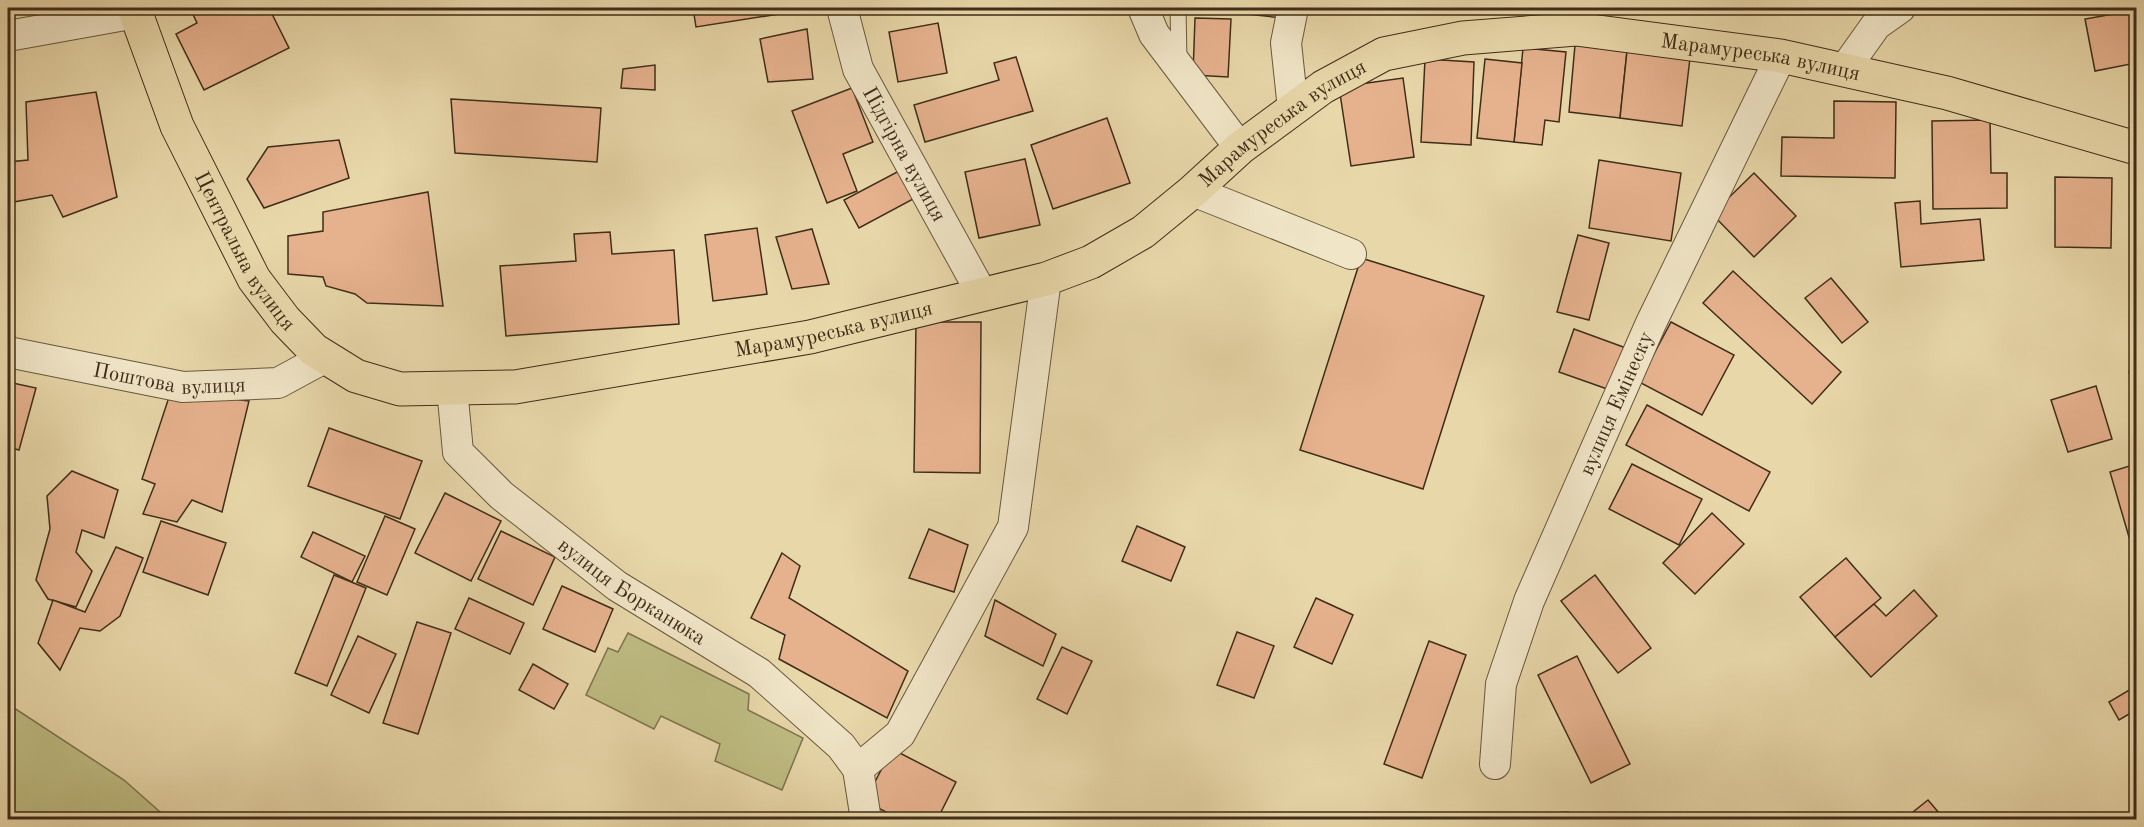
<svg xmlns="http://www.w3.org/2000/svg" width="2144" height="827" viewBox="0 0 2144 827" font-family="'Old Standard TT',serif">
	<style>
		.green { fill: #bebc82; stroke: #7e744e; stroke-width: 1.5 }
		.building { fill: #e6b28e; stroke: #3f2d19; stroke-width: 1.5 }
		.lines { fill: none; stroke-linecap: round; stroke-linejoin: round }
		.lane-casing { stroke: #69583d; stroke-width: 17 }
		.street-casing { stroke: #69583d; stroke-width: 32 }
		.primary-casing { stroke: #3f2d19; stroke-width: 35 }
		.lane { stroke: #f0e5c7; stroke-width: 15 }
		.street { stroke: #f0e5c7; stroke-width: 30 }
		.primary { stroke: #e8d7a9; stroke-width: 33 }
		.labels { text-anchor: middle; stroke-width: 6; stroke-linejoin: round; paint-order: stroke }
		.street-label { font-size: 21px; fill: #3f2d19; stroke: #f0e5c7 }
	</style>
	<rect width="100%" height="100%" fill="#e8d7a9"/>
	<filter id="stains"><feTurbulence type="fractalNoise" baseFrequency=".00333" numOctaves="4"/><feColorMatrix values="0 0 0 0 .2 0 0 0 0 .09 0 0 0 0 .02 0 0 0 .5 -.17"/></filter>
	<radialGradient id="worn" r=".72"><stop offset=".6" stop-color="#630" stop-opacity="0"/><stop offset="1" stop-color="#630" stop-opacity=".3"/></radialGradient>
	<g class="green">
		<polygon points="628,633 749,694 748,710 803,738 782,790 715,761 720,744 661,716 654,729 586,695 608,648 618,652"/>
		<polygon points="8,704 124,780 168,819 8,819"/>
	</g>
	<g class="building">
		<polygon points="190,8 269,8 289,48 204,90 176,34 197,23"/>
		<polygon points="693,8 817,8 696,27"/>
		<polygon points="1230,8 1284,8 1282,18 1229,12"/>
		<polygon points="2136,10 2136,63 2095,71 2085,19"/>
		<polygon points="1195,18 1231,19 1228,77 1193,75"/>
		<polygon points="938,23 947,73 898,82 889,32"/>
		<polygon points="807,29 813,79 768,82 760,39"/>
		<polygon points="1575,45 1627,51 1620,118 1569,112"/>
		<polygon points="1523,48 1566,52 1559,122 1545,120 1542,145 1514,142"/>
		<polygon points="1627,51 1690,58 1682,126 1620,118"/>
		<polygon points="1016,57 1033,111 925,142 914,105 999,80 994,63"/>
		<polygon points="1425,59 1474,62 1471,145 1421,142"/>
		<polygon points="1485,59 1522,63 1514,142 1477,138"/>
		<polygon points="655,65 655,90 621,88 623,69"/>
		<polygon points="1403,78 1414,157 1351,166 1339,87"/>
		<polygon points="852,88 873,142 843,154 857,191 827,203 792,111"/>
		<polygon points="96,92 117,197 63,217 52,195 8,203 8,162 28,160 26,102"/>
		<polygon points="451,99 601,108 597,162 455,153"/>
		<polygon points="1834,101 1896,102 1895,178 1781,176 1782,137 1834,138"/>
		<polygon points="1107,118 1130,183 1053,209 1031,145"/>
		<polygon points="1990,120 1991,173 2007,173 2007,208 1933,209 1932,121"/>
		<polygon points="339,140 349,178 264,208 247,179 268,147"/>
		<polygon points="1025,159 1040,225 979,238 965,172"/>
		<polygon points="1599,160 1681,173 1671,241 1589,228"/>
		<polygon points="899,171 915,198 859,228 844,200"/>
		<polygon points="1754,173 1796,216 1754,257 1712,214"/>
		<polygon points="2055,177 2112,178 2111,248 2055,247"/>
		<polygon points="428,192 443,306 367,303 355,294 326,286 323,277 288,274 288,236 323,231 323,212"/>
		<polygon points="1920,201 1921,224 1980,219 1984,260 1901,267 1895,203"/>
		<polygon points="757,228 767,294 713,301 705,235"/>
		<polygon points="812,229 829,284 792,289 776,237"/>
		<polygon points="610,232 612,254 674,250 679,324 506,336 500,266 576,261 574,234"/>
		<polygon points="1578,235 1609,243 1589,320 1557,312"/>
		<polygon points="1361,258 1484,296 1423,489 1300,450"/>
		<polygon points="1733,271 1841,372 1812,404 1703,303"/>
		<polygon points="1831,278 1868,322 1842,343 1805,298"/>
		<polygon points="916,322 981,322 980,473 914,472"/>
		<polygon points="1671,322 1734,355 1702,415 1639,382"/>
		<polygon points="1574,329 1626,348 1610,390 1559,372"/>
		<polygon points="2136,370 2136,395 2129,372"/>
		<polygon points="8,382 36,388 19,450 8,447"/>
		<polygon points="2096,386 2112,439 2068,452 2051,400"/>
		<polygon points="171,391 249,401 222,512 192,500 177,522 143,514 155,484 142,479"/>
		<polygon points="1647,405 1770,472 1749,511 1626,445"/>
		<polygon points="329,428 422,461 400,519 308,486"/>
		<polygon points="1632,464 1702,499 1679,545 1609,509"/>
		<polygon points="2136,464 2136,561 2110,472"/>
		<polygon points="72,471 118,490 104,538 82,530 76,552 92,571 76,607 48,599 36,580 50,529 47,496"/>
		<polygon points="445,493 501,521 471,581 415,553"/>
		<polygon points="1712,513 1744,544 1695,594 1663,563"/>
		<polygon points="385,516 415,529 387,595 357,582"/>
		<polygon points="161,521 226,543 208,595 143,572"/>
		<polygon points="1137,526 1185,547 1171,581 1122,561"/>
		<polygon points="929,529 968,545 954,592 909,578"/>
		<polygon points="501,531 555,557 533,605 478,579"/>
		<polygon points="313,532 365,556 352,582 301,557"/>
		<polygon points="116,547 143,558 120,616 100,631 80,628 60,670 38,643 53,600 85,612"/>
		<polygon points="782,553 800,566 789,598 908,671 887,718 779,659 785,635 751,618"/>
		<polygon points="1846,558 1881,598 1835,637 1800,597"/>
		<polygon points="334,575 366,588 327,686 295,673"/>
		<polygon points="1595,575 1651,648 1618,673 1561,601"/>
		<polygon points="562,586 613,609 595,652 543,629"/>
		<polygon points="1914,590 1937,616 1871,677 1835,637 1874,604 1886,616"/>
		<polygon points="469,598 524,623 510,654 455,629"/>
		<polygon points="1316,598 1353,615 1332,664 1294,647"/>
		<polygon points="995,600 1056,634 1043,666 985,636"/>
		<polygon points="417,622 451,633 418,734 383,723"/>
		<polygon points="1237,632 1274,646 1254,698 1217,685"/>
		<polygon points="358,636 396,654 369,713 331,695"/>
		<polygon points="1429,641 1466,655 1422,778 1384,764"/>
		<polygon points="1062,647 1092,661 1067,714 1037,699"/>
		<polygon points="1577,656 1630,764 1591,783 1538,675"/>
		<polygon points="533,664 568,684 554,709 519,690"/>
		<polygon points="2136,686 2136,710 2119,720 2109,702"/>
		<polygon points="892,749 956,782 937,820 901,820 865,801"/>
		<polygon points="1928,800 1945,820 1903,820"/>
		<polygon points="1568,812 1569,820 1498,820 1498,817"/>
	</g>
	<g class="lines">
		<g class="lane-casing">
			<polyline id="lane" points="1178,8 1179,61"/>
		</g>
		<g class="street-casing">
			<g id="street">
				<path id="s1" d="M842 8 858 69 982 294"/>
				<polyline points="1143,8 1154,34 1240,148"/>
				<polyline points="8,36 136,13"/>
				<polyline points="1844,70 1876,25 1900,8"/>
				<polyline points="1293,109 1286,43 1293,8"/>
				<polyline points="1193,191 1351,254"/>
				<path id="s2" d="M8 352 183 387 278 383 326 357"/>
				<path id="s3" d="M452 388 458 452 501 495 617 586 759 673 841 746 858 769 866 820"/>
				<path id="s4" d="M1495 764 1501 684 1529 601 1651 323 1781 56"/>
				<polyline points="858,769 900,734 1013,527 1046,279"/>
			</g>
		</g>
		<g class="primary-casing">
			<g id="primary">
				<path id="s5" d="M134 8 177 126 254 279 285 320 314 350 356 376 400 389 515 387 810 337 1046 279 1091 262 1143 232 1193 191 1240 148 1323 87 1384 54 1463 38 1576 29 1781 56 1947 93 2136 148"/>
			</g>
		</g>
		<use href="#lane" class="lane"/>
		<use href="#street" class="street"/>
		<use href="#primary" class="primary"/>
	</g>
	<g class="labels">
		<g class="street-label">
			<text dy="7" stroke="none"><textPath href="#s5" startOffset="1932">Марамуреська вулиця</textPath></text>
			<text dy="7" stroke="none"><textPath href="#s5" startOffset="1428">Марамуреська вулиця</textPath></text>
			<text dy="7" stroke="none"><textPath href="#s1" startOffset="160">Підгірна вулиця</textPath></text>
			<text dy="7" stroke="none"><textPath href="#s5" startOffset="268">Центральна вулиця</textPath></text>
			<text dy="7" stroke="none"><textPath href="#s5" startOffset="924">Марамуреська вулиця</textPath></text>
			<text dy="7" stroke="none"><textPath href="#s2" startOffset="164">Поштова вулиця</textPath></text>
			<text dy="7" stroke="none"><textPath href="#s4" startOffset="384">вулиця Емінеску</textPath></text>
			<text dy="7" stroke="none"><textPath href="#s3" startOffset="288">вулиця Борканюка</textPath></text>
		</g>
	</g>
	<rect width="2144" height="827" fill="none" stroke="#e8d7a9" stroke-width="30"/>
	<rect x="9" y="9" width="2126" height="809" fill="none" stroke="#3f2d19" stroke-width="3"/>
	<rect x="15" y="15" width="2114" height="797" fill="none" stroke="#3f2d19" stroke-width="1.5"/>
	<rect width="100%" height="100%" filter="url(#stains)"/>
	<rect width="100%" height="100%" fill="url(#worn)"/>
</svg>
